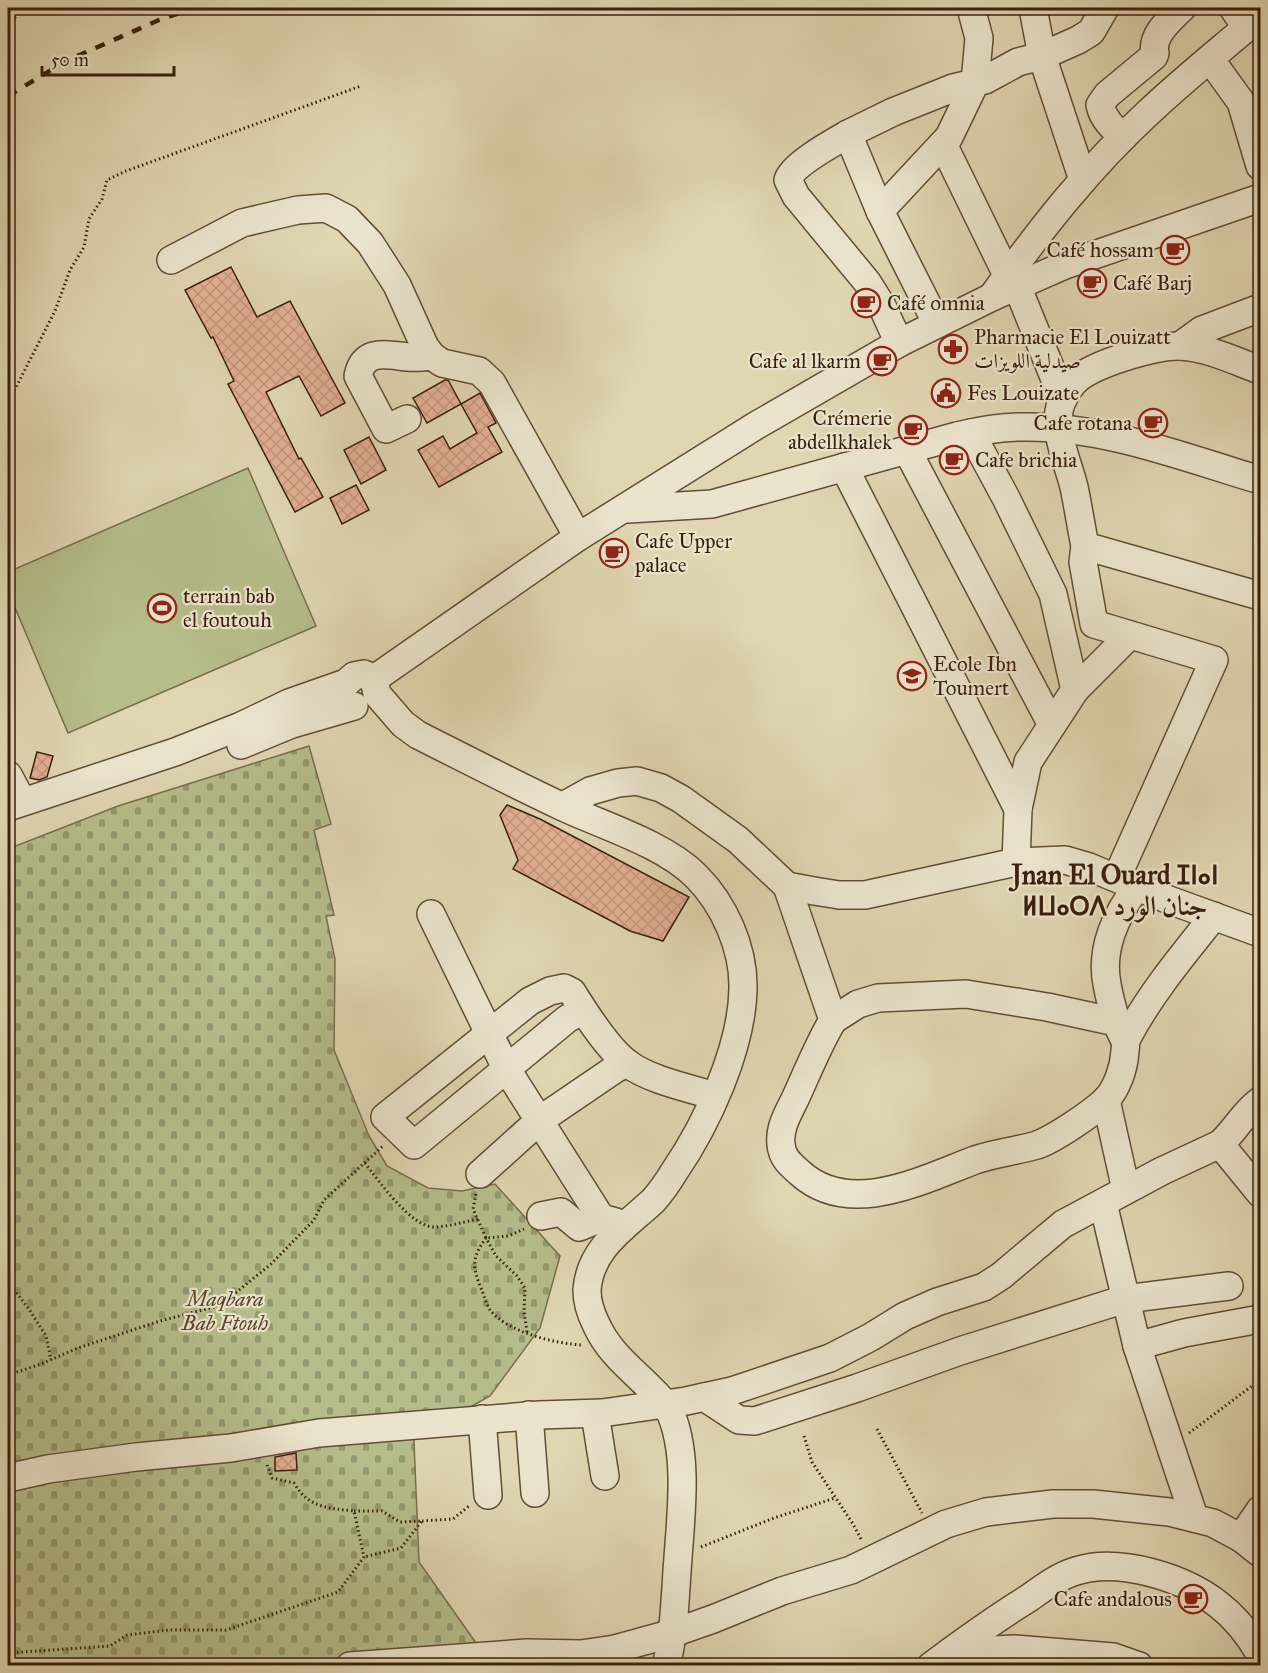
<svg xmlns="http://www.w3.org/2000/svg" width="1268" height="1673" viewBox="0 0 1268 1673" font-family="'IM FELL Great Primer',Amiri,'Noto Sans Tifinagh',serif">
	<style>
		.green { fill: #b5bd8a; stroke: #786e4c; stroke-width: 1.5 }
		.cemetery { fill: url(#cemetery-stones); stroke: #786e4c; stroke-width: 1.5 }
		.building { fill: url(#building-cross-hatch); stroke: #3b1f0d; stroke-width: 1.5 }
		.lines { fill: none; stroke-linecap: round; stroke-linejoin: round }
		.minor-casing { stroke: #644d36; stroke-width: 30 }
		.path { stroke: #3b1f0d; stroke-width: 3; stroke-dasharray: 1.5 3; stroke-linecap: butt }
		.minor { stroke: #ebe4cd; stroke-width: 27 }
		.rail { stroke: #3b1f0d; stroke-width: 4.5; stroke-dasharray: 10 10; stroke-linecap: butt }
		.labels { text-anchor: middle; stroke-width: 4.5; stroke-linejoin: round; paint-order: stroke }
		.poi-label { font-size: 21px; fill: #3b1f0d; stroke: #ebe4cd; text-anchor: start }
		.park-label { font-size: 21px; font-style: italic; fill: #5a462c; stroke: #ebe4cd }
		.district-label { font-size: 27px; font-weight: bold; fill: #3b1f0d; stroke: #ebe4cd }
	</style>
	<defs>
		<pattern id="cemetery-stones" width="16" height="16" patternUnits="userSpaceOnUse" patternTransform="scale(1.5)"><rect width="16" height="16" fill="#b5bd8a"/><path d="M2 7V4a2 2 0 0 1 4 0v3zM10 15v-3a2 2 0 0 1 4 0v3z" fill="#94996f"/></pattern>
		<pattern id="building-cross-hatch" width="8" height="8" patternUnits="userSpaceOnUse" patternTransform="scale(1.5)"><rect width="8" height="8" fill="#e2af93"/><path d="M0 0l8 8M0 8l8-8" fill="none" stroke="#c3967e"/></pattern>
	</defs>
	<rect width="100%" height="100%" fill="#e0d6b2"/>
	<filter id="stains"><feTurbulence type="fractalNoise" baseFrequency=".00333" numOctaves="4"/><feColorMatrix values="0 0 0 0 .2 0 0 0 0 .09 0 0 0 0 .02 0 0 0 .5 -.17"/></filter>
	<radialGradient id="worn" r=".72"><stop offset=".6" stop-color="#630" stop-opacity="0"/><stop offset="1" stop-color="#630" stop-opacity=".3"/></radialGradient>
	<polygon class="green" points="248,468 316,626 68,733 8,591 8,572"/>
	<polygon class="cemetery" points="309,746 331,824 314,830 334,915 326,916 335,959 334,1050 369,1136 387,1166 428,1188 462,1191 495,1184 560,1256 540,1328 490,1396 456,1415 413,1418 419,1562 490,1663 594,1665 8,1666 8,849 118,806"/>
	<g class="building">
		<polygon points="231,267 257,317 290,301 345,403 321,416 299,376 266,392 299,459 301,458 323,497 295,512 228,384 234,381 213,337 211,338 185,290"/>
		<polygon points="445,380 448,380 461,404 427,423 413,398"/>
		<polygon points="480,393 496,423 488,427 502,452 439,487 418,450 443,436 450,449 477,433 461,404"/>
		<polygon points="369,437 386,470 361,484 344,450"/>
		<polygon points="356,485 369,510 342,524 330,498"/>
		<polygon points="37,752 53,756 47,777 39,780 30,778"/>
		<polygon points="507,805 540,819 689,897 663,941 630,931 513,869 518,860 500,815"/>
		<polygon points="296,1453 297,1470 275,1471 275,1457"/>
	</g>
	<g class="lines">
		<g class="minor-casing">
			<g id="minor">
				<polyline points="1033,8 1042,56 1083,180"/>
				<polyline points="1233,8 1247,28"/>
				<polyline points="1210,59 1241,102 1260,166"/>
				<path d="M848 134C834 142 792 165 788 180L796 196 867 282 882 306 899 343"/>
				<path d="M1123 137C1113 128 1103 119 1100 105L1107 95 1154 56 1155 53C1151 35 1170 20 1182 8"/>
				<polyline points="943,144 1007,275"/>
				<polyline points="880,211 949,137 975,83 979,38 971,8"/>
				<polyline points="171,260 242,223 298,210 326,208 347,219 370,243 397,285 425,347 432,356 442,363 479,371 492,383 578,537"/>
				<polyline points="1017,286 1063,399"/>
				<path d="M992 297C1039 231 1089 167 1149 112 1185 78 1223 48 1260 16"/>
				<polyline points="937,324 880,211 848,134 893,112 953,88 985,80 1018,62 1042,56 1078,40 1091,32 1105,8"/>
				<polyline points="1180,346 1202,330 1260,308"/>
				<path d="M1260 370C1235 361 1209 348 1181 346 1156 345 1102 362 1081 376 1071 383 1061 399 1059 411 1055 436 1068 463 1074 487 1078 506 1081 526 1085 546L1260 596"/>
				<path d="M407 419 386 429 358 376C364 348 385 355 408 357 416 358 424 357 432 356"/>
				<polyline points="971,433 1006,498 1053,594 1075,690"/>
				<polyline points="907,450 1052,725"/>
				<polyline points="844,467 1018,809"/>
				<path d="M628 509 712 504 957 436C978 431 999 427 1021 427 1102 425 1183 457 1260 480"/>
				<polyline points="1085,546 1083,562 1094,624 1214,660 1117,877"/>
				<polyline points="374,679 578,537 757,425 899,343 992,297 1065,265 1260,198"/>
				<polyline points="241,745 292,724 354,706"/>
				<polyline points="8,775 22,801"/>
				<polyline points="563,806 590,791 618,783 637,781 661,788 681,799 738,840 787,886 814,891 839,895 865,895 1016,862 1065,860 1089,867 1169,900 1260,933"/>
				<path d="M8 807 175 752 241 726 289 703 346 683 354 676 364 674 374 679 377 694 403 724 418 735C466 759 514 784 563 807 604 826 664 844 696 876 724 904 744 948 743 989 742 1048 707 1124 674 1172 668 1182 661 1192 653 1201 625 1227 590 1248 587 1290 587 1301 591 1314 596 1324 607 1349 626 1365 645 1383 654 1392 663 1400 669 1410 689 1451 681 1514 678 1558 675 1594 675 1631 666 1666"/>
				<polyline points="1016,862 1018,809 1028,762 1075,690 1130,635"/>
				<path d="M787 886 833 1020C818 1045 808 1071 796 1097 789 1112 779 1127 781 1144 782 1158 790 1164 800 1173 850 1218 922 1180 975 1160 995 1153 1017 1151 1037 1145 1054 1139 1091 1114 1105 1101 1117 1089 1124 1068 1125 1051 1126 1046 1125 1043 1127 1038 1150 994 1183 955 1214 916"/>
				<polyline points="431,914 506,1068 601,1218"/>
				<path d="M583 1010 567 1019 414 1145 385 1117 530 1001 550 991 564 988 572 992C585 1013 608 1049 627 1063 649 1080 689 1088 715 1096"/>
				<polyline points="833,1020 858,1004 878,998 966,994 1047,1007 1116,1022 1125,1041"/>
				<path d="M1116 1022C1113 1009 1109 997 1107 984 1100 949 1116 914 1137 887"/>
				<polyline points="1106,1100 1126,1190"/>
				<path d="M1260 1101C1243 1113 1235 1131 1220 1144L1260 1193"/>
				<polyline points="480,1174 540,1120 615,1069 627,1063"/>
				<polyline points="1103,1203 1137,1346 1194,1517"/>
				<polyline points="541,1216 561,1212 579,1227 601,1218 616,1222"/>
				<polyline points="1137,1346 1184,1333 1260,1319"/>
				<polyline points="704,1397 739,1420 755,1421 857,1388 960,1351 1125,1299 1229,1286"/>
				<polyline points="595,1414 605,1476"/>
				<polyline points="529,1415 535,1493"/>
				<polyline points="482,1419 488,1495"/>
				<polyline points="8,1478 48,1469 136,1457 231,1448 319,1433 540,1415 602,1413 686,1401 732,1391 830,1358 871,1337 905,1316 937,1302 984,1287 1001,1276 1063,1224 1162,1171 1220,1144"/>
				<polyline points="1241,1538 1260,1510"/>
				<polyline points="950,1652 1014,1649 1113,1657 1139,1666"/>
				<polyline points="350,1666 527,1653 581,1654 615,1649 673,1633 713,1619 782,1591 851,1570 946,1524 986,1512 1019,1508 1053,1504 1093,1504 1169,1512 1213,1523 1241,1538 1260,1553"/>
				<path d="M931 1666C963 1642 995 1619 1029 1598 1043 1588 1059 1576 1076 1571 1120 1557 1185 1578 1219 1605 1236 1618 1249 1635 1260 1654"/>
			</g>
		</g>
		<g class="path">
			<polyline points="8,412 10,399 55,311 70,270 84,247 89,219 102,199 107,180 126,171 361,86"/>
			<path d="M365 1163C379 1181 412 1229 436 1227 450 1226 464 1222 478 1219"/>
			<polyline points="476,1194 473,1209 486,1238 508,1236 524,1229"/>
			<polyline points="8,1282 29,1309 46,1336 51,1360"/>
			<path d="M527 1332 524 1312 525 1288 517 1276 496 1256 486 1238C472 1257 472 1267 481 1288 484 1295 486 1304 490 1310 507 1332 556 1344 583 1345"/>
			<polyline points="8,1375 41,1364 78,1348 160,1321 214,1307 233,1295 271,1264 314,1220 324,1200 384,1145"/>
			<polyline points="877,1429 922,1513"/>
			<polyline points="1189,1433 1260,1380"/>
			<polyline points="804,1436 812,1462 853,1524 862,1541"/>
			<polyline points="354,1511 382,1511 400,1522 422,1521 401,1548 364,1557"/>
			<polyline points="422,1521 453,1519 469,1506"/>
			<polyline points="701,1547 774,1518 835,1498"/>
			<path d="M8 1653 110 1646 127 1635 169 1630H226L338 1592 364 1557 354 1511C328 1508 308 1508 294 1483L272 1478 267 1465"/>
		</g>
		<use href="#minor" class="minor"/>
		<g class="rail">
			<polyline points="8,23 24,8"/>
			<polyline points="8,96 66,61 159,20 194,8"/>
		</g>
	</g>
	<defs>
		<g id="cafe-ring" transform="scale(1.5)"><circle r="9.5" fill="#ebe4cd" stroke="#8f2418" stroke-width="1.5"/><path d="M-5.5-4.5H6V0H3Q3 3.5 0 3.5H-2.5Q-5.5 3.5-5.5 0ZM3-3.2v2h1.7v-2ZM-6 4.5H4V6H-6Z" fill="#8f2418"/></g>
		<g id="pharmacy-ring" transform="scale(1.5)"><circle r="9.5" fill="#ebe4cd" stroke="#8f2418" stroke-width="1.5"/><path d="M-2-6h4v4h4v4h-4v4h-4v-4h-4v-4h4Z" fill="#8f2418"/></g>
		<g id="civic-ring" transform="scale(1.5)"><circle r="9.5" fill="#ebe4cd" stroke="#8f2418" stroke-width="1.5"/><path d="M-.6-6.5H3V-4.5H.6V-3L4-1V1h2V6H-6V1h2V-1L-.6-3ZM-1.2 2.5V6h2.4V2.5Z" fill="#8f2418"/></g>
		<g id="stadium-ring" transform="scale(1.5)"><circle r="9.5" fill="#ebe4cd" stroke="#8f2418" stroke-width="1.5"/><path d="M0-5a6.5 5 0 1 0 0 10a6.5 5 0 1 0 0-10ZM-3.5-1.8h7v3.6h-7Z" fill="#8f2418"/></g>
		<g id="school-ring" transform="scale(1.5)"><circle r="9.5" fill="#ebe4cd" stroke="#8f2418" stroke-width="1.5"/><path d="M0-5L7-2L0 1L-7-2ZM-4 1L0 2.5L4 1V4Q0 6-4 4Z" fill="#8f2418"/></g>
	</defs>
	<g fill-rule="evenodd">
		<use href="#cafe-ring" x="1175" y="250"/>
		<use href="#cafe-ring" x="1092" y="283"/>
		<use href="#cafe-ring" x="866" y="303"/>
		<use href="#pharmacy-ring" x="953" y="349"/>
		<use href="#cafe-ring" x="882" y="361"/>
		<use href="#civic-ring" x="946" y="393"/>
		<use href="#cafe-ring" x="1153" y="423"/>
		<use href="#cafe-ring" x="913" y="430"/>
		<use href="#cafe-ring" x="954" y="460"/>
		<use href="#cafe-ring" x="614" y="553"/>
		<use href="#stadium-ring" x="162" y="608"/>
		<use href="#school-ring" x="912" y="676"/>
		<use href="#cafe-ring" x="1193" y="1599"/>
	</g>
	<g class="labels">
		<g class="poi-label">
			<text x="1154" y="257" text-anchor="end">Café hossam</text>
			<text x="1113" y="290">Café Barj</text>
			<text x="887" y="310">Café omnia</text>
			<text x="974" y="344">Pharmacie El Louizatt<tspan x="974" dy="24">صيدلية اللويزات</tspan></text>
			<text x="861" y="368" text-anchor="end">Cafe al lkarm</text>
			<text x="967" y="400">Fes Louizate</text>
			<text x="892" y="425" text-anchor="end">Crémerie<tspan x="892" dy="24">abdellkhalek</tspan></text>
			<text x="1132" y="430" text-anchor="end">Cafe rotana</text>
			<text x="975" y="467">Cafe brichia</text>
			<text x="635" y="548">Cafe Upper<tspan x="635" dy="24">palace</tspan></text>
			<text x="183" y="603">terrain bab<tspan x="183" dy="24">el foutouh</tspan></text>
			<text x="933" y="671">Ecole Ibn<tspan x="933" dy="24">Toumert</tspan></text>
			<text x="1172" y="1606" text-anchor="end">Cafe andalous</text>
		</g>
		<g class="park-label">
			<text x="225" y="1306">Maqbara<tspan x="225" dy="24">Bab Ftouh</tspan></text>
		</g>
		<g class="district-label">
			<text x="1115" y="884">Jnan El Ouard ⵊⵏⴰⵏ<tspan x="1115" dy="31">ⵍⵡⴰⵔⴷ جنان الورد</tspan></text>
		</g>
	</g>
	<rect width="1268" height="1673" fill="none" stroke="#e0d6b2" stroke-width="30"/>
	<rect x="9" y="9" width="1250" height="1655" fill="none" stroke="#3b1f0d" stroke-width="3"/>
	<rect x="15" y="15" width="1238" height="1643" fill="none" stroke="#3b1f0d" stroke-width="1.5"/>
	<path d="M42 66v9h132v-9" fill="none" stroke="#3b1f0d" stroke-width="3"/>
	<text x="51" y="66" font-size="18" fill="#3b1f0d" stroke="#ebe4cd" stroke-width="4.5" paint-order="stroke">50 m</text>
	<rect width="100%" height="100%" filter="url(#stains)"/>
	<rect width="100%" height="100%" fill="url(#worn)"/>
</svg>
